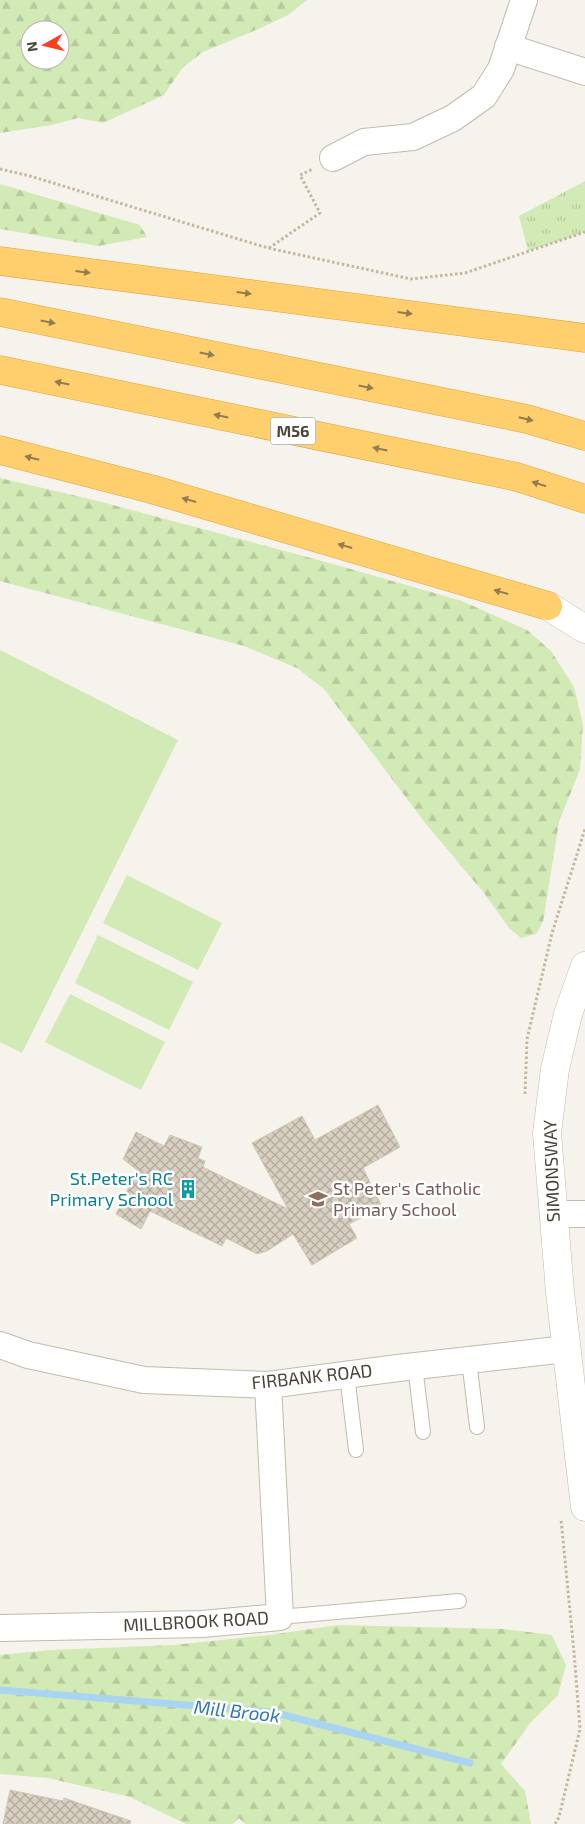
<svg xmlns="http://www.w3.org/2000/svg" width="585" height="1824" viewBox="0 0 585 1824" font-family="'Exo 2',sans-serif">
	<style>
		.grass { fill: url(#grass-tufts) }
		.forest { fill: url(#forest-firs); fill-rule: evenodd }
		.park { fill: #d2eab5 }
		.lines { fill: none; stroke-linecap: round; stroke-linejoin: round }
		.stream { stroke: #a9d4f2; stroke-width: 7 }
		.building { fill: url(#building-cross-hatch); stroke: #d3c7b4 }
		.service-casing { stroke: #c2bbae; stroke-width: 16 }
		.minor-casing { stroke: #c2bbae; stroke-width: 28 }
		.tertiary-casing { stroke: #c2bbae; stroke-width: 29 }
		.motorway-casing { stroke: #e0a43c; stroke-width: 29 }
		.path { stroke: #c4b79f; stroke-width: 3; stroke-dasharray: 2.5 2.5; stroke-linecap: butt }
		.service { stroke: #fff; stroke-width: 14 }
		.minor { stroke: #fff; stroke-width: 26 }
		.tertiary { stroke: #fff; stroke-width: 28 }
		.motorway { stroke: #ffcf6e; stroke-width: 28 }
		.oneway { fill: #937c4e }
		.labels { text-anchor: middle; stroke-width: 5; stroke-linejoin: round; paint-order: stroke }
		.shield { fill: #fff; stroke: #817c74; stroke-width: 1 }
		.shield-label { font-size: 16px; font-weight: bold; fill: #4b4439 }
		.street-label { font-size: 18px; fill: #4b4439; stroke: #fff }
		.culture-label { font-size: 18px; fill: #0d838f; stroke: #fff; text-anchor: end }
		.education-label { font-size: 18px; fill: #785e54; stroke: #fff; text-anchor: start }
		.water-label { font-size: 19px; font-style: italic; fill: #2e7ab2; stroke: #fff }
	</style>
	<defs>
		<pattern id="grass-tufts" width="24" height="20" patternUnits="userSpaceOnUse" patternTransform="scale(1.25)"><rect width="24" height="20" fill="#d2eab5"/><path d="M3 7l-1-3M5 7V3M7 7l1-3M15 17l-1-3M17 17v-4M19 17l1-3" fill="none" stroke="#b6ca9c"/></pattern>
		<pattern id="forest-firs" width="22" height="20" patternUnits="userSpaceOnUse" patternTransform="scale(1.25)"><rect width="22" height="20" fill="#d2eab5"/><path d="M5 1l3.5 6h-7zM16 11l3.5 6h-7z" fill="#b6ca9c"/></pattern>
		<pattern id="building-cross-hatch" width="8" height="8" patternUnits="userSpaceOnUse" patternTransform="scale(1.25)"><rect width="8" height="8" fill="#d8cfc1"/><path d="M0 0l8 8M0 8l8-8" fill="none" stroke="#b1aa9e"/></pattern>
	</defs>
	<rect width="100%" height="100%" fill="#f6f3ec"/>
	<polygon class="grass" points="585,181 585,232 528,251 519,216"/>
	<g class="forest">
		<path d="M0 0H307L288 15 263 27 203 52 183 67 164 95 103 123 78 118 52 125 0 133ZM30 30H60V60H30Z"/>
		<polygon points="0,184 140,225 147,237 98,246 0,229"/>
		<polygon points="0,478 98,501 333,564 462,601 527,630 551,651 574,687 583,724 580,769 559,822 543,922 536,934 521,938 509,928 484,893 426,824 324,689 297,668 244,646 0,581"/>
		<polygon points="338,1625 505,1629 552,1635 566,1665 558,1695 531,1722 501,1764 525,1791 531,1824 245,1824 239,1818 233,1824 186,1824 130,1797 48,1778 0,1774 0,1655 51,1650 174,1645 269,1635"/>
	</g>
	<g class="park">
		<polygon points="0,650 178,740 22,1053 0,1042"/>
		<polygon points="127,875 222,923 198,970 103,923"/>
		<polygon points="98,935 193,982 169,1030 75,983"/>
		<polygon points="70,994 165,1042 141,1090 45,1042"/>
	</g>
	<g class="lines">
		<polyline class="stream" points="0,1690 272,1712 470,1763"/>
	</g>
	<g class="building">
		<polygon points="378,1105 400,1147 363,1168 382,1207 349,1224 357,1238 312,1265 293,1234 267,1251 257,1254 226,1238 222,1246 150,1211 141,1229 116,1214 137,1170 123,1159 136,1132 164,1146 170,1135 202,1147 198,1158 205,1161 203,1167 288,1209 252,1143 302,1116 315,1140"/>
		<polygon points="10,1790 63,1801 64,1798 131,1821 130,1824 3,1824"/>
	</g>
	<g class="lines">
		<g class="service-casing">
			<g id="service">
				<polyline points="469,1360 477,1427"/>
				<polyline points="415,1366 423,1432"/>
				<polyline points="347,1375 356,1450"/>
				<polyline points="280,1617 459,1601"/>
			</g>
		</g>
		<g class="minor-casing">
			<g id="minor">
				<polyline points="508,47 585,72"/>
				<polyline points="333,158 364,142 413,137 453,118 484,96 501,69 524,0"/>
				<polyline points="553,1214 585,1214"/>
				<polyline points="0,1345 28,1355 144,1380 268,1385 398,1368 566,1349"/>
				<polyline points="0,1628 202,1624 280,1617 268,1385"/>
			</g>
		</g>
		<g class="tertiary-casing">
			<g id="tertiary">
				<polyline points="548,606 585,629"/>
				<polyline points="585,966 568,1014 555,1069 547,1133 560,1292 585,1507"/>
			</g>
		</g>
		<g class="motorway-casing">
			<g id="motorway">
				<polyline points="0,261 585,338"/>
				<polyline points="0,312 527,419 585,436"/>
				<polyline points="0,370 517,477 585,499"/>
				<polyline points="0,450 151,489 548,606"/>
			</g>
		</g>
		<g class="path">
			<polyline points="0,169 30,176 268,248 411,279 465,273 585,232"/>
			<polyline points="269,248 320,213 300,175 313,169"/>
			<polyline points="525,1094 527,1039 552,933 585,829"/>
			<polyline points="555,1824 559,1817 580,1729 574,1652 561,1519"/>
		</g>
		<use href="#service" class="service"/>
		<use href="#minor" class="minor"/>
		<use href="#tertiary" class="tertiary"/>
		<use href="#motorway" class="motorway"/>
	</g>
	<defs><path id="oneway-solid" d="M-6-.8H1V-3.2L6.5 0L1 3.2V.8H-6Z" transform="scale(1.25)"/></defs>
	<g class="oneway">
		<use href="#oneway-solid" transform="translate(83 272) rotate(7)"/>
		<use href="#oneway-solid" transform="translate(244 293) rotate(7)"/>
		<use href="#oneway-solid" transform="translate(405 313) rotate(7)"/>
		<use href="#oneway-solid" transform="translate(48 322) rotate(11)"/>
		<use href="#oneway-solid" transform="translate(207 354) rotate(11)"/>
		<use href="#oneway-solid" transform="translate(62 383) rotate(-168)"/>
		<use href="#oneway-solid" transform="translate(366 387) rotate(11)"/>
		<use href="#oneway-solid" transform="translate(221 416) rotate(-168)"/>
		<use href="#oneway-solid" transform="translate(526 419) rotate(13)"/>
		<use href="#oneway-solid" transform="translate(380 449) rotate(-168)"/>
		<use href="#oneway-solid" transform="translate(32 458) rotate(-166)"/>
		<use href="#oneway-solid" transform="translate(539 484) rotate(-162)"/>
		<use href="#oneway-solid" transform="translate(189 500) rotate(-164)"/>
		<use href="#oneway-solid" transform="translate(345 546) rotate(-164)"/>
		<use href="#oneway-solid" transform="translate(501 592) rotate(-164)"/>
	</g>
	<defs>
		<g id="building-bare" transform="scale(1.5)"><path d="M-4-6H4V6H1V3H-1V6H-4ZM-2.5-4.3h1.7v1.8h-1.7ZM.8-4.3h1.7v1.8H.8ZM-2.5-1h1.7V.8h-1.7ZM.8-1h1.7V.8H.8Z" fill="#0f9aa8" stroke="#fff" stroke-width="2.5" paint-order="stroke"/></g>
		<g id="school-bare" transform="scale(1.5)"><path d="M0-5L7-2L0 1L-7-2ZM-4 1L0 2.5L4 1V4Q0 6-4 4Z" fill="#8d6e63" stroke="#fff" stroke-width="2.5" paint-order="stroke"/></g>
	</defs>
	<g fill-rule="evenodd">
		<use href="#building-bare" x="188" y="1189"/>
		<use href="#school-bare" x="318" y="1199"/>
	</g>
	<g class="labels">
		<rect class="shield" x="270.5" y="417.5" width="45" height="27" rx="4"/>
		<g class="shield-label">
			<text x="293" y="437">M56</text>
		</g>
		<g class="street-label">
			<text transform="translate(552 1171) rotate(-92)" y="6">SIMONSWAY</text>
			<text transform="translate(312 1377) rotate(-6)" y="6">FIRBANK ROAD</text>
			<text transform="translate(196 1622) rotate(-3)" y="6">MILLBROOK ROAD</text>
		</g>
		<g class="culture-label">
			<text x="173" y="1185">St.Peter's RC<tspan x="173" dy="21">Primary School</tspan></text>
		</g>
		<g class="education-label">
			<text x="333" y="1195">St Peter's Catholic<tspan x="333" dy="21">Primary School</tspan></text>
		</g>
		<g class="water-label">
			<text transform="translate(237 1711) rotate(6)" y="7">Mill Brook</text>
		</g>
	</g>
	<g transform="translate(45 45) rotate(262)"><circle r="24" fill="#ffffff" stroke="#b7b4b0"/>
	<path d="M0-4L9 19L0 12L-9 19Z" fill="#fc3f1d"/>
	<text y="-8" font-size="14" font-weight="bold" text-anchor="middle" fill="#4b4439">N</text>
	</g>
</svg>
